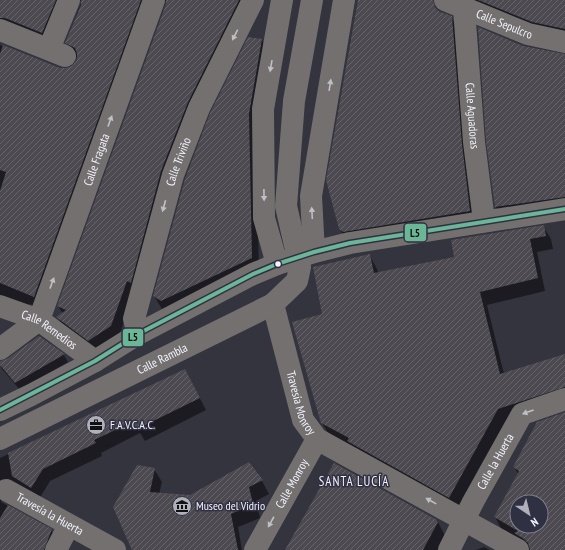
<svg xmlns="http://www.w3.org/2000/svg" width="565" height="550" viewBox="0 0 565 550" font-family="'PT Sans Narrow',sans-serif">
	<style>
		.shadow { fill: #0007; fill-rule: evenodd }
		.building { fill: url(#building-hatch); fill-rule: evenodd }
		.lines { fill: none; stroke-linecap: round; stroke-linejoin: round }
		.minor { stroke: #73706f; stroke-width: 22 }
		.bus-1-casing { stroke: #303043; stroke-width: 7 }
		.bus-1 { stroke: #6ab696; stroke-width: 4 }
		.oneway { fill: #c0bfc5 }
		.bus-dot { fill: #f3f3fe; stroke: #303043; stroke-width: 1.5 }
		.labels { text-anchor: middle; stroke-width: 3; stroke-linejoin: round; paint-order: stroke }
		.street-label { font-size: 12px; fill: #f3f3fe; stroke: #303043 }
		.poi-label { font-size: 12px; fill: #f3f3fe; stroke: #303043; text-anchor: start }
		.neighbourhood-label { font-size: 13px; letter-spacing: 1px; fill: #f3f3fe; stroke: #303043 }
		.line-badge { stroke: #303043; stroke-width: 1.5 }
		.pale-badge-label { font-size: 11px; text-anchor: middle; font-weight: bold; fill: #111 }
	</style>
	<defs>
		<pattern id="building-hatch" width="6" height="6" patternUnits="userSpaceOnUse"><rect width="6" height="6" fill="#4d4950"/><path d="M-1 1l2-2M0 6l6-6M5 7l2-2" fill="none" stroke="#67646a"/></pattern>
	</defs>
	<rect width="100%" height="100%" fill="#34343f"/>
	<g class="shadow">
		<polygon points="0,0 256,0 249,7 134,293 118,339 96,353 65,330 58,317 63,314 58,306 167,4 166,1 160,0 41,309 30,304 20,310 0,309 0,45 60,69 67,69 73,67 78,61 78,58 74,56 66,42 82,1 76,0 49,46 0,33"/>
		<polygon points="359,0 404,0 451,17 459,31 477,224 347,242 340,229"/>
		<polygon points="468,0 565,0 565,40"/>
		<polygon points="262,40 269,53 256,128 259,271 162,309 154,296"/>
		<polygon points="565,55 565,210 503,220 496,207 487,141"/>
		<polygon points="543,226 551,239 553,249 537,252 545,291 487,305 504,374 565,355 565,401 505,422 457,510 330,436 322,423 323,315 370,256 377,269 378,273 456,258"/>
		<polygon points="39,337 64,355 68,362 20,390 2,369 0,362 8,360"/>
		<polygon points="185,370 206,410 145,441 140,433 101,453 102,456 50,481 38,501 2,496 1,502 51,530 58,543 54,550 0,550 0,458"/>
		<path d="M565 413V550H529L502 530 495 517 519 475 514 467ZM517 502H541V526H517Z"/>
		<polygon points="249,464 262,481 269,494 256,501 260,518 238,527 242,550 133,550 154,469 162,482 159,494 190,496"/>
		<polygon points="437,520 445,536 438,550 286,550"/>
		<polygon points="484,547 490,550 476,550"/>
	</g>
	<g class="building">
		<polygon points="0,0 56,0 42,33 5,18 0,18"/>
		<polygon points="81,0 141,0 34,297 0,283 0,191 6,172 0,170 0,54 3,45 60,68 66,68 72,66 77,60 77,54 75,48 65,43 81,5"/>
		<polygon points="166,0 239,0 188,102 161,171 131,283 127,281 111,326 88,341 56,317 66,310 57,306 166,4"/>
		<polygon points="358,0 433,0 435,8 440,12 452,16 462,144 470,211 343,232 339,229 326,180"/>
		<polygon points="478,0 565,0 565,29 532,22"/>
		<polygon points="478,27 523,46 565,54 565,197 495,207 486,141"/>
		<polygon points="248,37 262,39 249,114 252,258 161,301 153,296 185,179 210,113"/>
		<polygon points="544,225 546,236 530,239 538,278 480,292 500,374 565,354 565,387 498,409 449,498 347,441 349,438 321,423 292,322 322,314 313,267 370,254 374,273 454,257 451,240"/>
		<polygon points="39,336 65,354 15,383 0,365 0,361 7,359"/>
		<polygon points="185,369 200,398 137,429 132,422 94,440 96,443 43,469 31,488 12,476 8,453"/>
		<path d="M565 412V550H530L528 543 524 539 514 533 518 531 494 517 519 471 513 467 537 422ZM517 502H541V526H517Z"/>
		<polygon points="249,462 263,480 249,487 253,504 231,514 238,550 132,550 113,507 137,465 155,468 150,492 190,495"/>
		<polygon points="334,463 437,520 437,521 438,522 423,550 285,550"/>
		<polygon points="8,505 52,529 44,550 0,550 0,518"/>
	</g>
	<g class="lines">
		<g class="minor">
			<path id="s1" d="M445 0 528 34 565 42"/>
			<path id="s2" d="M464 9 474 142 484 221"/>
			<polyline points="0,30 65,56"/>
			<polyline points="49,49 69,0"/>
			<polyline points="314,252 311,196 344,0"/>
			<polyline points="277,264 264,218 263,109 282,0"/>
			<path id="s3" d="M273 304 303 420 317 439 518 550"/>
			<path id="s4" d="M0 306 39 320 95 361"/>
			<path id="s5" d="M138 334 134 319 173 175 199 108 253 0"/>
			<path id="s6" d="M0 349 39 320 154 0"/>
			<polyline points="0,410 31,395 95,361 138,334 253,274 277,264 314,252 350,243 565,209"/>
			<path id="s7" d="M0 439 273 304 297 281 300 267 286 206 294 101 312 0"/>
			<path id="s8" d="M6 490 115 550"/>
			<polyline points="56,550 69,525"/>
			<path id="s9" d="M255 550 317 439"/>
			<path id="s10" d="M449 550 473 502 522 414 565 399"/>
		</g>
		<g class="bus-1-casing">
			<polyline id="bus-1" points="0,410 95,361 138,334 253,274 277,264 314,252 350,243 565,209"/>
		</g>
		<use href="#bus-1" class="bus-1"/>
	</g>
	<defs><path id="oneway-solid" d="M-6-.8H1V-3.2L6.5 0L1 3.2V.8H-6Z"/></defs>
	<g class="oneway">
		<use href="#oneway-solid" transform="translate(235 35) rotate(117)"/>
		<use href="#oneway-solid" transform="translate(271 66) rotate(100)"/>
		<use href="#oneway-solid" transform="translate(330 85) rotate(-81)"/>
		<use href="#oneway-solid" transform="translate(110 121) rotate(-70)"/>
		<use href="#oneway-solid" transform="translate(264 195) rotate(89)"/>
		<use href="#oneway-solid" transform="translate(164 206) rotate(105)"/>
		<use href="#oneway-solid" transform="translate(312 213) rotate(-93)"/>
		<use href="#oneway-solid" transform="translate(52 283) rotate(-70)"/>
		<use href="#oneway-solid" transform="translate(528 412) rotate(160)"/>
		<use href="#oneway-solid" transform="translate(431 501) rotate(-151)"/>
		<use href="#oneway-solid" transform="translate(271 522) rotate(119)"/>
	</g>
	<defs>
		<g id="office-disc" transform="scale(1)"><circle r="9.5" fill="#b0b0bb" stroke="#303043"/><path d="M-6-3h4V-5.5h4V-3h4V5H-6ZM-1-4.5V-3h2v-1.5ZM-6 0V1H6V0Z" fill="#111"/></g>
		<g id="museum-disc" transform="scale(1)"><circle r="9.5" fill="#b0b0bb" stroke="#303043"/><path d="M0-6L6-3V-2H-6V-3ZM-5-1h2V3h-2ZM-1-1h2V3h-2ZM3-1h2V3H3ZM-6 4H6V6H-6Z" fill="#111"/></g>
	</defs>
	<g fill-rule="evenodd">
		<use href="#office-disc" x="96" y="425"/>
		<use href="#museum-disc" x="182" y="506"/>
	</g>
	<circle class="bus-dot" cx="278" cy="264" r="3.5"/>
	<g class="labels">
		<g class="street-label">
			<text dy="4" stroke="none"><textPath href="#s1" startOffset="64">Calle Sepulcro</textPath></text>
			<text dy="4" stroke="none"><textPath href="#s2" startOffset="107">Calle Aguadoras</textPath></text>
			<text dy="4" stroke="none"><textPath href="#s6" startOffset="219">Calle Fragata</textPath></text>
			<text dy="4" stroke="none"><textPath href="#s5" startOffset="179">Calle Triviño</textPath></text>
			<text dy="4" stroke="none"><textPath href="#s4" startOffset="55">Calle Remedios</textPath></text>
			<text dy="4" stroke="none"><textPath href="#s7" startOffset="181">Calle Rambla</textPath></text>
			<text dy="4" stroke="none"><textPath href="#s3" startOffset="103">Travesía Monroy</textPath></text>
			<text dy="4" stroke="none"><textPath href="#s10" startOffset="100">Calle la Huerta</textPath></text>
			<text dy="4" stroke="none"><textPath href="#s9" startOffset="76">Calle Monroy</textPath></text>
			<text dy="4" stroke="none"><textPath href="#s8" startOffset="50">Travesía la Huerta</textPath></text>
		</g>
		<g class="poi-label">
			<text x="110" y="429">F.A.V.C.A.C.</text>
			<text x="196" y="510">Museo del Vidrio</text>
		</g>
		<g class="neighbourhood-label">
			<text x="354" y="486">SANTA LUCÍA</text>
		</g>
	</g>
	<g class="line-badge">
		<rect x="404" y="223" width="23" height="19" rx="4" fill="#6ab696"/>
		<rect x="122" y="328" width="22" height="19" rx="4" fill="#6ab696"/>
	</g>
	<g class="pale-badge-label">
		<text x="415" y="237">L5</text>
		<text x="133" y="341">L5</text>
	</g>
	<g transform="translate(529 514) rotate(145)"><circle r="19" fill="#303043" stroke="#7e7e8e"/>
	<path d="M0-3L7 15L0 10L-7 15Z" fill="#b0b0bb"/>
	<text y="-6" font-size="11" font-weight="bold" text-anchor="middle" fill="#f3f3fe">N</text>
	</g>
</svg>
